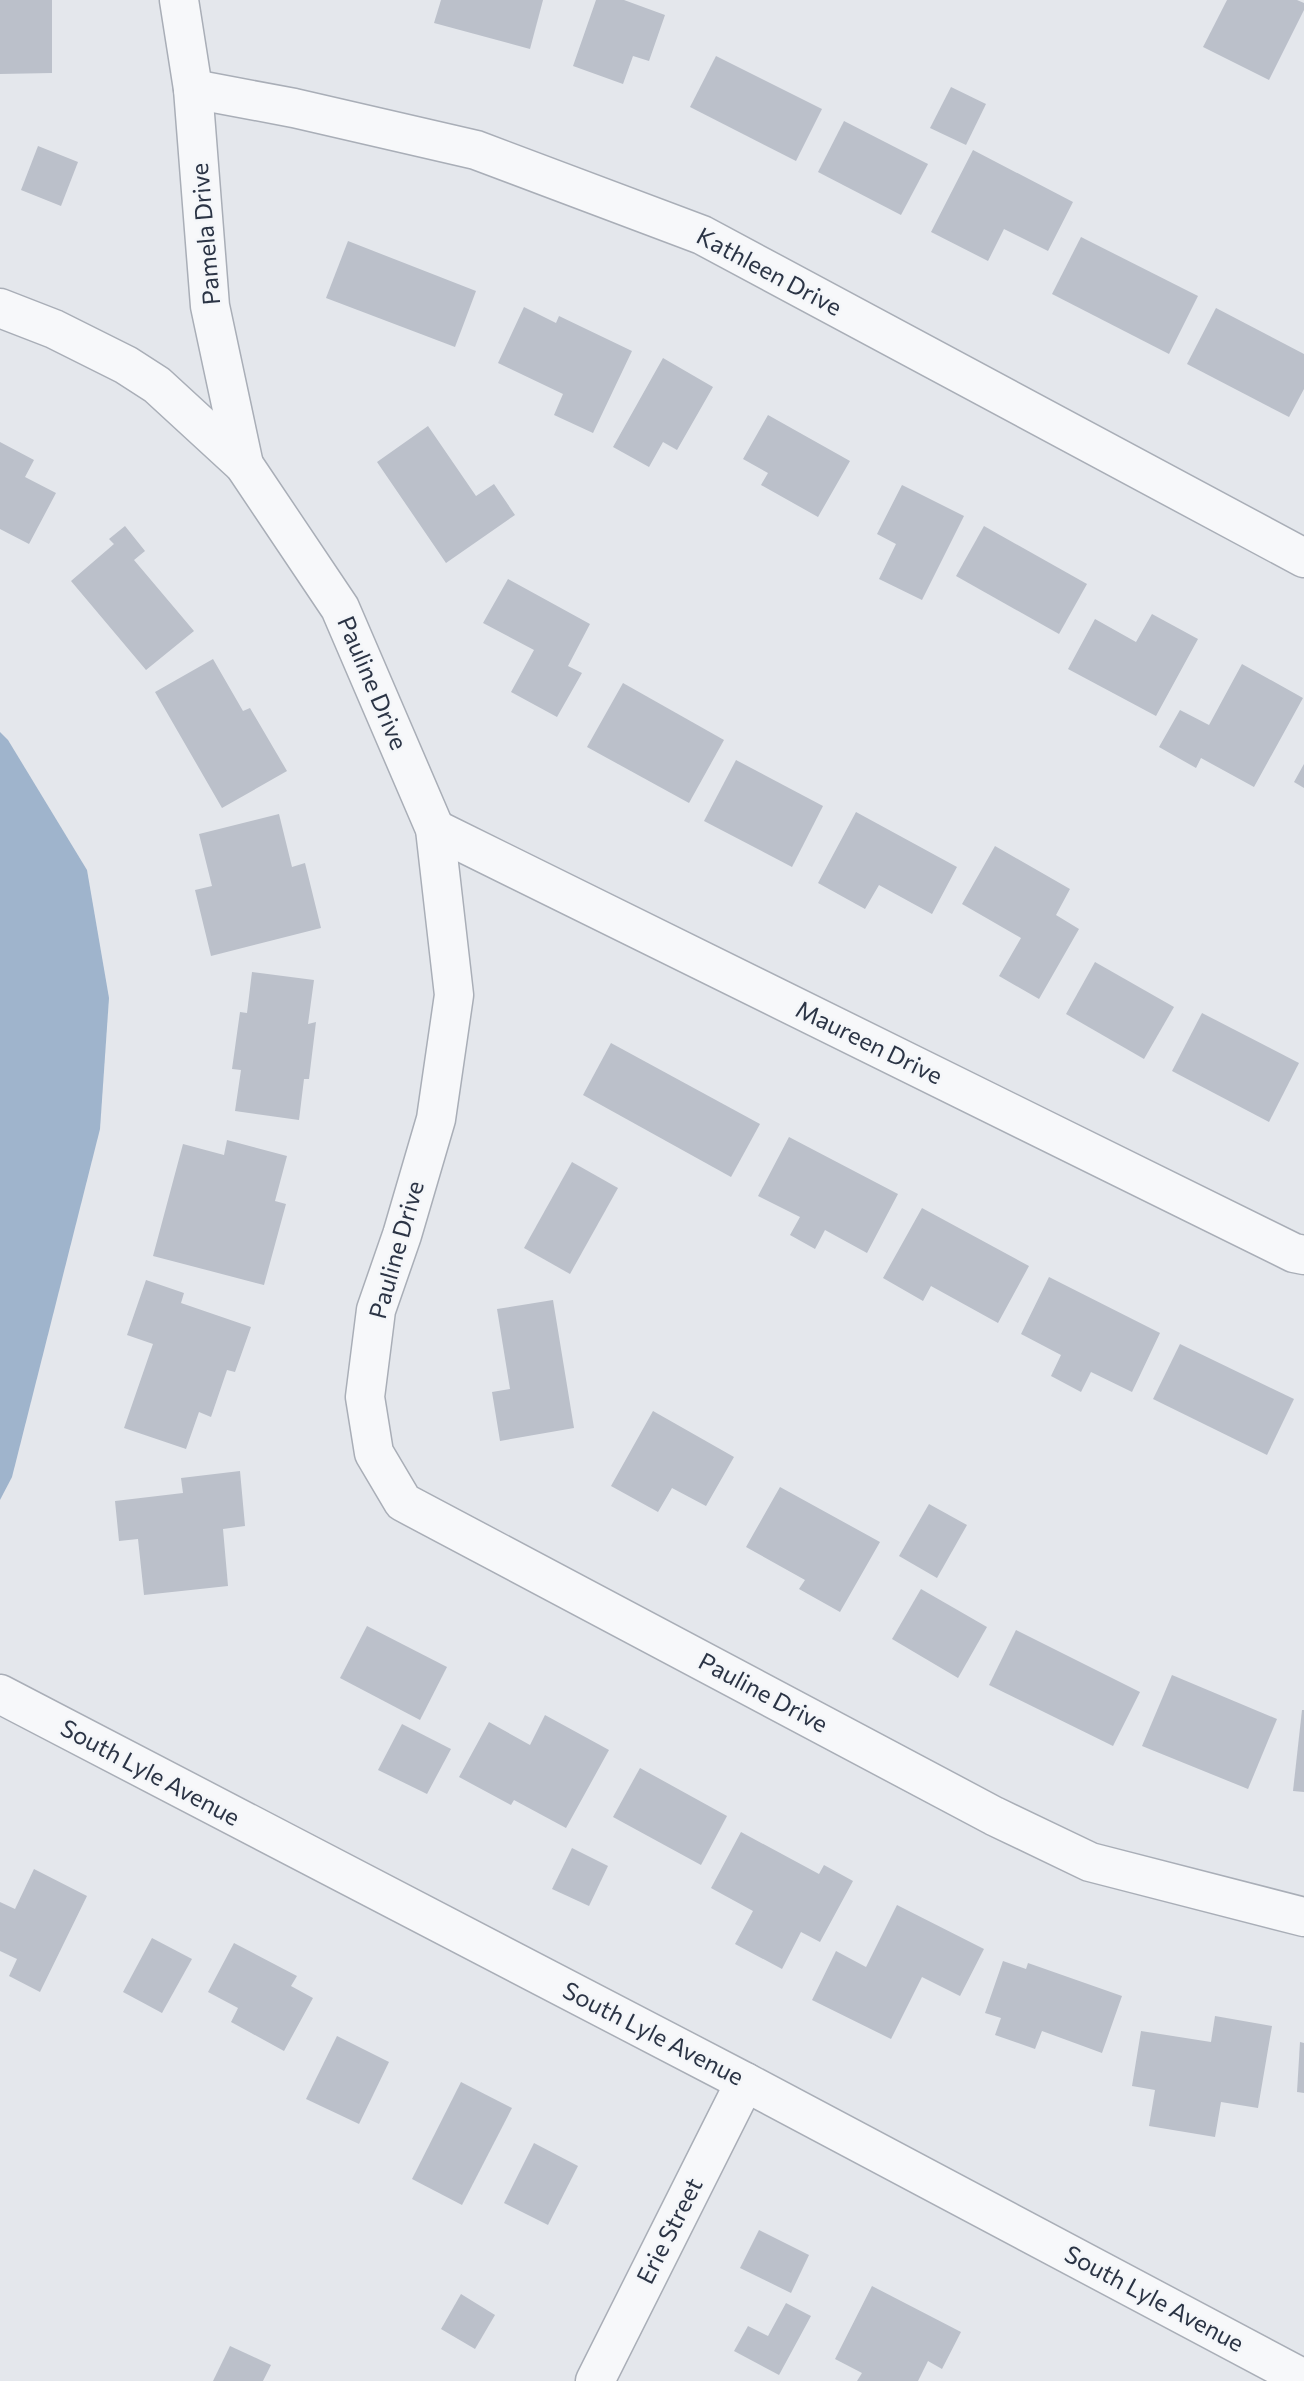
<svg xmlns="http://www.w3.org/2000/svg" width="1304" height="2381" viewBox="0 0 1304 2381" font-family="Commissioner,sans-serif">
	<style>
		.water { fill: #9fb4cc }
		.building { fill: #bbc0ca }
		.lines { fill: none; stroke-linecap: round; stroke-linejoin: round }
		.minor-casing { stroke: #a9aeb7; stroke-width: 41 }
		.minor { stroke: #f7f8fa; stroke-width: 38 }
		.labels { text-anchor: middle; stroke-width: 5; stroke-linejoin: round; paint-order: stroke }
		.street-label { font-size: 24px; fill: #2b3445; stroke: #f4f6f9 }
	</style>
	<rect width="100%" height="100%" fill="#e4e7ec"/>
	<polygon class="water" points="0,732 8,740 87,870 109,998 100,1129 12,1477 0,1500"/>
	<g class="building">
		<polygon points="0,0 52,0 52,73 0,74"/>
		<polygon points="441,0 543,0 530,49 434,23"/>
		<polygon points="596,0 624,0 665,15 649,61 633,56 623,84 573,66"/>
		<polygon points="1227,0 1297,0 1304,3 1304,10 1269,80 1203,47"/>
		<polygon points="716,56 822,109 796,161 690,107"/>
		<polygon points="951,87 986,104 966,145 930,128"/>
		<polygon points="844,121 928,164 901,215 818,172"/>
		<polygon points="38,146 78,162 61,206 21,190"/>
		<polygon points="973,150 1073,202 1048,251 1004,229 988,261 931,232"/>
		<polygon points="1081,237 1198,296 1169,354 1052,294"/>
		<polygon points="348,241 476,291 455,347 326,298"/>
		<polygon points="524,307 556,323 559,316 632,351 593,433 554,415 563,394 498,363"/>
		<polygon points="1216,308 1304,354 1304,389 1289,417 1187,364"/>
		<polygon points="663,358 713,387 677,450 663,442 649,467 613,447"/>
		<polygon points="768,415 850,461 818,517 761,485 768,473 743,459"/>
		<polygon points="428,426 476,496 494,484 515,515 446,563 377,462"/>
		<polygon points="0,442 34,460 25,477 56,493 29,544 0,529"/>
		<polygon points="902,485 964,516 922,600 879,579 896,544 877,534"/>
		<polygon points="125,526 145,551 134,560 194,631 146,670 71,581 114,544 109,539"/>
		<polygon points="984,526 1087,584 1059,634 956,576"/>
		<polygon points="508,579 590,624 568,666 582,673 557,717 511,692 534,650 483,623"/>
		<polygon points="1152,614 1198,639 1156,716 1068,669 1095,619 1136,642"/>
		<polygon points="213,659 243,711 250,708 287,771 222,808 155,692"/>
		<polygon points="1242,664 1303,698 1254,787 1201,758 1196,768 1159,747 1180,710 1209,725"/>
		<polygon points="623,683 724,740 689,803 587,747"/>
		<polygon points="736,760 823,806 792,867 704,821"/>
		<polygon points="1304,764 1304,788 1294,782"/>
		<polygon points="856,812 957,867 932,914 879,885 865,909 818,883"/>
		<polygon points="279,814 292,867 305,863 321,928 211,956 195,890 212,886 199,834"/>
		<polygon points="995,846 1070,889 1056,915 1079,929 1039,999 999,976 1021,938 962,904"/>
		<polygon points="1095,962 1174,1007 1144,1059 1066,1014"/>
		<polygon points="252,972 314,980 308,1024 316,1022 309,1079 304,1079 299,1120 235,1111 241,1070 232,1069 240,1012 247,1013"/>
		<polygon points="1202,1013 1299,1063 1269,1122 1172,1071"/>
		<polygon points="611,1043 760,1124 731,1177 583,1095"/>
		<polygon points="789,1137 898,1194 867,1253 825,1230 815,1249 790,1235 800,1217 758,1196"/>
		<polygon points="227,1140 287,1156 275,1201 286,1204 264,1285 153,1256 183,1144 224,1155"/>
		<polygon points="572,1162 618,1188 570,1274 524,1248"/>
		<polygon points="922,1208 1029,1266 998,1323 931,1286 923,1301 883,1278"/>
		<polygon points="1049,1277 1160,1333 1132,1392 1091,1372 1081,1392 1051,1376 1061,1355 1021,1334"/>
		<polygon points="146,1280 184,1293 181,1303 251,1327 235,1372 227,1370 211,1417 199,1412 186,1449 124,1428 153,1344 127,1335"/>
		<polygon points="553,1300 574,1428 500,1441 492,1392 510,1389 497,1309"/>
		<polygon points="1180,1344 1294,1399 1267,1455 1153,1399"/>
		<polygon points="653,1411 734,1457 706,1506 672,1488 658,1512 611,1486"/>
		<polygon points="240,1471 245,1526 223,1529 228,1586 144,1595 138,1539 119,1541 115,1501 183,1493 181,1478"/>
		<polygon points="780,1487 880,1542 840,1612 799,1589 805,1580 746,1547"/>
		<polygon points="929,1504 967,1525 937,1578 899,1556"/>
		<polygon points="921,1589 987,1627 958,1678 892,1639"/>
		<polygon points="367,1626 447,1667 420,1720 340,1678"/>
		<polygon points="1016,1630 1140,1692 1113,1746 989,1685"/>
		<polygon points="1172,1675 1277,1719 1248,1789 1142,1746"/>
		<polygon points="1302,1710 1304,1710 1304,1792 1293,1791"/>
		<polygon points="545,1715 609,1750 566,1828 514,1800 511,1805 459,1777 489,1722 530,1745"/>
		<polygon points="402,1724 451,1749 427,1794 378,1770"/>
		<polygon points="640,1768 727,1816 701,1865 613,1817"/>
		<polygon points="741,1832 819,1874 824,1865 853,1881 820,1942 801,1932 782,1969 735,1944 753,1911 711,1888"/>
		<polygon points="572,1848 608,1866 589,1906 552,1889"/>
		<polygon points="34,1869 87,1896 40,1992 9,1976 17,1959 0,1951 0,1902 15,1909"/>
		<polygon points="897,1905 984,1949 960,1996 922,1977 891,2039 812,2000 836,1951 866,1967"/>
		<polygon points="152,1938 192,1959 162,2013 123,1992"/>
		<polygon points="234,1943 297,1976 291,1986 313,1998 284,2051 231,2022 238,2008 208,1992"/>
		<polygon points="1003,1961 1026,1969 1028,1963 1122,1996 1102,2053 1042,2031 1035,2049 995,2035 1001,2018 985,2013"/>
		<polygon points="1215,2016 1272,2026 1258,2108 1221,2102 1215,2137 1149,2126 1155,2090 1132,2086 1141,2031 1211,2042"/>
		<polygon points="337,2036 389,2062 359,2124 306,2099"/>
		<polygon points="1300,2042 1304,2043 1304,2093 1297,2092"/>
		<polygon points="461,2082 512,2108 462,2205 412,2179"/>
		<polygon points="534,2143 578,2166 548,2225 504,2203"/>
		<polygon points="759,2230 809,2255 791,2293 740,2268"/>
		<polygon points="872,2286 961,2332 942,2369 928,2361 918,2381 857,2381 862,2373 835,2359"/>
		<polygon points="461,2294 495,2315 475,2349 441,2329"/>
		<polygon points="786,2303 811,2316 779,2375 734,2351 748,2326 768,2336"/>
		<polygon points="230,2346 271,2365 263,2381 213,2381"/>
	</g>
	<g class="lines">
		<g class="minor-casing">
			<g id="minor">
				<polyline points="179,0 193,89 210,306 244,465"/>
				<polyline points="193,89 294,108 476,150 702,235 1304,558"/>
				<polyline points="0,308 54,329 126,365 157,385 244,465 340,608 435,829 454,995 436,1119 402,1235 376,1310 365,1397 374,1453 403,1502 994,1816 1090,1862 1304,1917"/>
				<polyline points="435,829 1294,1253 1304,1255"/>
				<polyline points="0,1694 745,2082 1304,2379"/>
				<polyline points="595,2381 745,2082"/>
			</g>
		</g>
		<use href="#minor" class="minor"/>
	</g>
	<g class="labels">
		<g class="street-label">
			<text transform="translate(206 234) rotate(-95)" y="8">Pamela Drive</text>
			<text transform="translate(769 272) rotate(28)" y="8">Kathleen Drive</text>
			<text transform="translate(372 683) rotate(67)" y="8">Pauline Drive</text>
			<text transform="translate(869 1043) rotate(26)" y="8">Maureen Drive</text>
			<text transform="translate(397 1250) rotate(-74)" y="8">Pauline Drive</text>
			<text transform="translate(763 1693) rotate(28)" y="8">Pauline Drive</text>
			<text transform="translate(150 1773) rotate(28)" y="8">South Lyle Avenue</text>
			<text transform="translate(653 2034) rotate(27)" y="8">South Lyle Avenue</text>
			<text transform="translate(670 2231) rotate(-63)" y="8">Erie Street</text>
			<text transform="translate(1154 2299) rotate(28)" y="8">South Lyle Avenue</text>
		</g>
	</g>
</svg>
